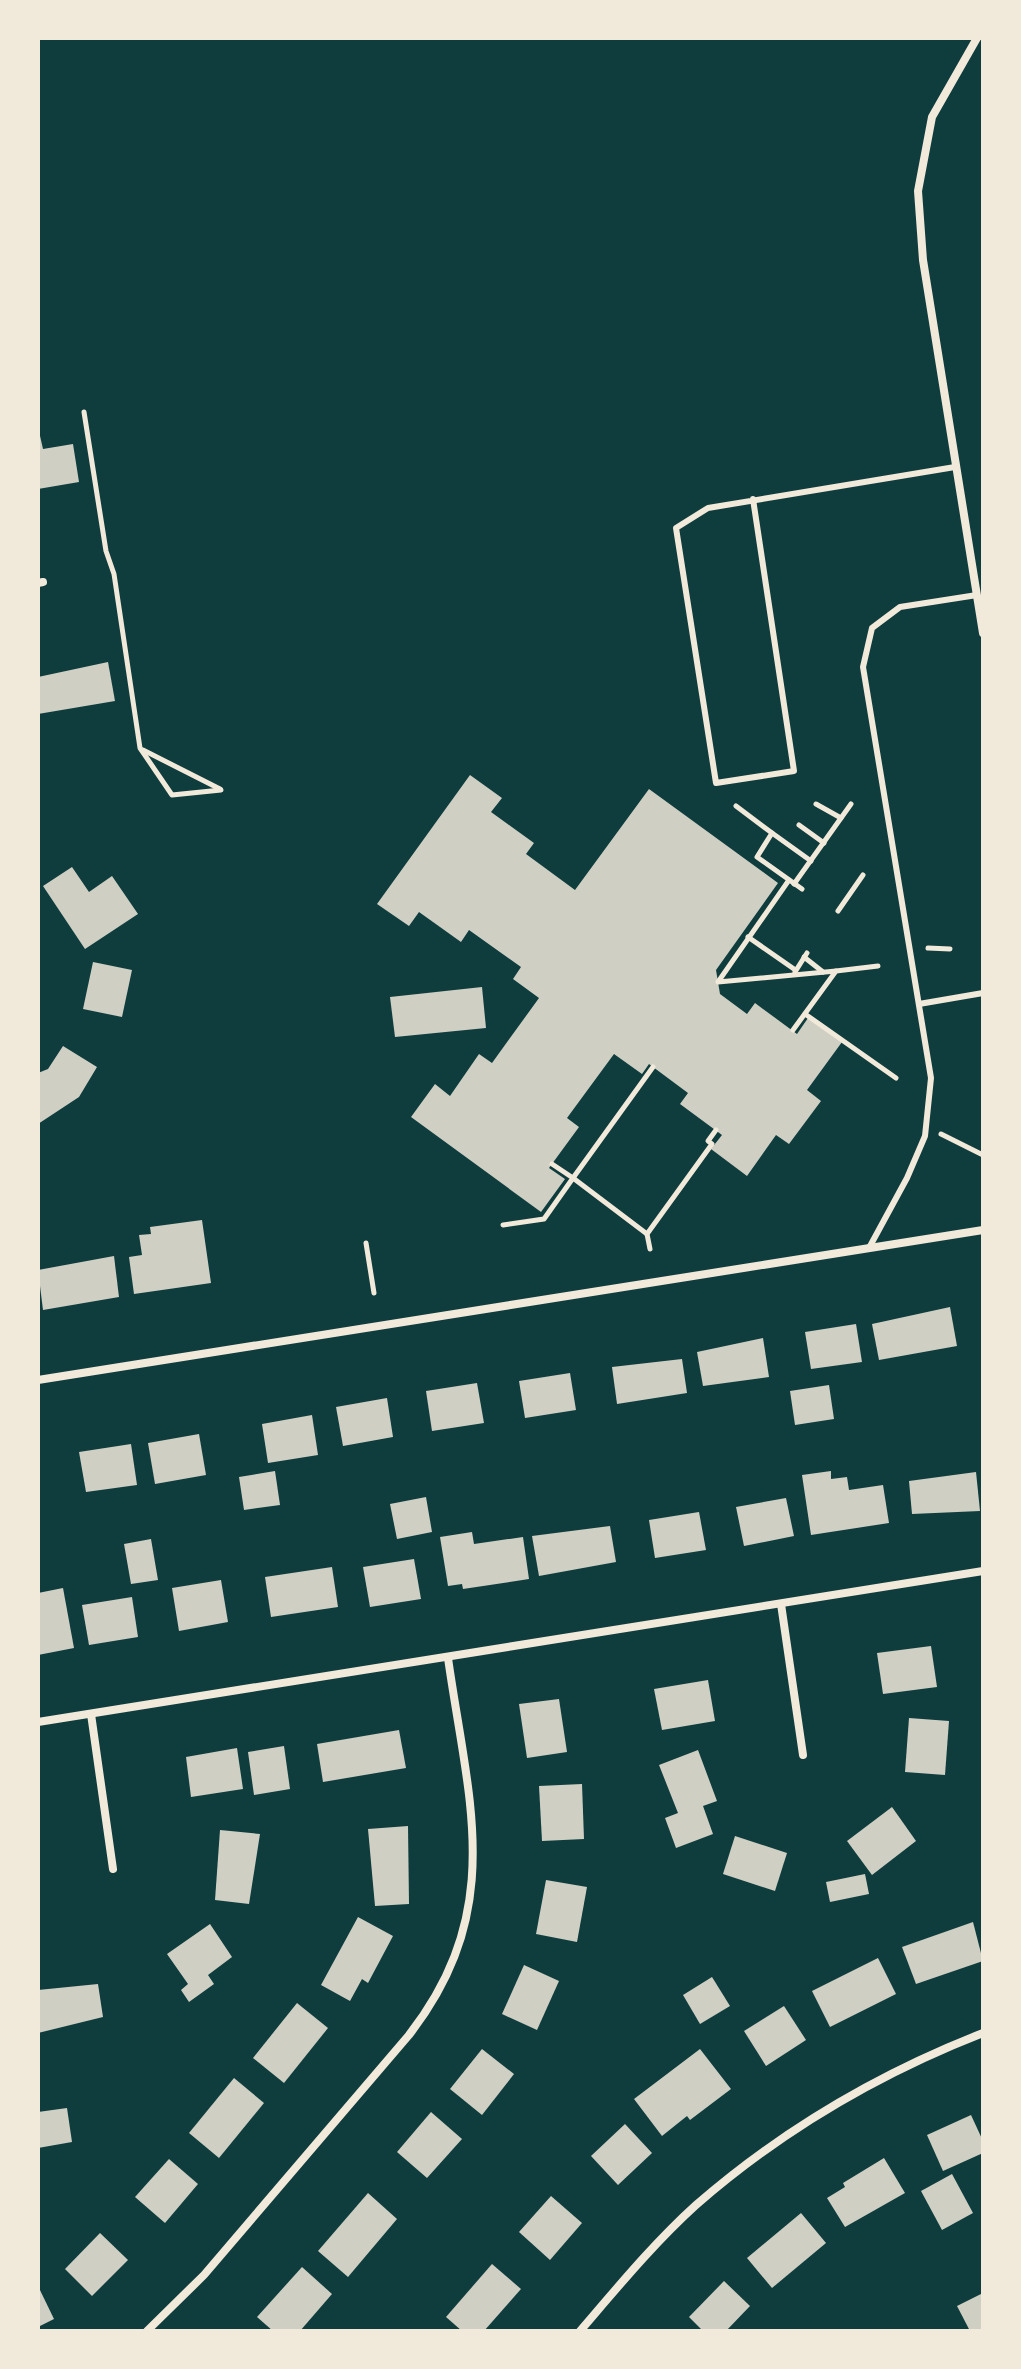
<svg xmlns="http://www.w3.org/2000/svg" width="1021" height="2369" viewBox="0 0 1021 2369" font-family="Manrope,sans-serif">
	<style>
		.building { fill: #cfcfc3 }
		.lines { fill: none; stroke-linecap: round; stroke-linejoin: round }
		.path { stroke: #f1e9da; stroke-width: 5 }
		.service { stroke: #f1e9da; stroke-width: 6 }
		.minor { stroke: #f1e9da; stroke-width: 8 }
	</style>
	<rect width="100%" height="100%" fill="#0f3d3e"/>
	<g class="building">
		<polygon points="38,427 43,449 73,444 79,482 38,489"/>
		<polygon points="108,662 115,701 38,714 38,677"/>
		<polygon points="470,775 502,798 491,812 534,843 526,854 575,890 649,789 778,883 716,970 720,994 747,1014 755,1003 797,1034 808,1018 842,1042 807,1090 821,1101 789,1144 776,1135 747,1176 711,1149 722,1135 680,1104 688,1093 649,1064 642,1074 614,1054 567,1118 579,1127 549,1168 565,1179 541,1212 411,1117 435,1084 450,1096 479,1054 492,1063 539,998 513,979 521,967 469,930 461,942 419,912 409,926 377,904"/>
		<polygon points="72,867 89,892 112,876 138,914 85,949 43,886"/>
		<polygon points="93,962 132,970 122,1017 83,1009"/>
		<polygon points="482,987 486,1028 395,1037 390,997"/>
		<polygon points="63,1046 97,1067 79,1097 38,1124 38,1073 48,1069"/>
		<polygon points="202,1220 211,1283 134,1294 129,1257 142,1255 139,1235 151,1234 150,1227"/>
		<polygon points="114,1256 119,1297 43,1310 38,1270"/>
		<polygon points="950,1307 957,1346 879,1360 872,1324"/>
		<polygon points="856,1324 862,1362 811,1369 805,1332"/>
		<polygon points="763,1338 769,1377 703,1386 697,1352"/>
		<polygon points="682,1359 687,1393 617,1404 612,1367"/>
		<polygon points="570,1373 576,1410 525,1418 519,1381"/>
		<polygon points="477,1383 484,1423 432,1431 426,1391"/>
		<polygon points="829,1385 834,1419 795,1425 790,1391"/>
		<polygon points="387,1398 393,1437 343,1446 336,1407"/>
		<polygon points="312,1415 318,1455 268,1463 262,1424"/>
		<polygon points="199,1434 206,1475 155,1484 148,1443"/>
		<polygon points="131,1444 137,1485 86,1492 79,1452"/>
		<polygon points="275,1471 280,1505 244,1510 239,1477"/>
		<polygon points="831,1471 831,1479 847,1477 849,1490 883,1485 889,1523 811,1535 802,1475"/>
		<polygon points="976,1472 980,1511 912,1514 909,1481"/>
		<polygon points="426,1497 432,1532 397,1539 390,1504"/>
		<polygon points="786,1498 794,1536 744,1546 736,1507"/>
		<polygon points="699,1512 706,1550 655,1558 649,1520"/>
		<polygon points="610,1526 616,1562 539,1576 532,1536"/>
		<polygon points="472,1532 474,1544 523,1537 529,1579 463,1589 462,1584 448,1586 440,1537"/>
		<polygon points="151,1539 158,1580 131,1584 124,1544"/>
		<polygon points="414,1559 421,1599 370,1607 363,1567"/>
		<polygon points="332,1567 338,1607 271,1617 265,1577"/>
		<polygon points="221,1580 228,1622 179,1631 172,1588"/>
		<polygon points="63,1588 74,1648 38,1655 38,1593"/>
		<polygon points="132,1597 138,1637 89,1645 82,1605"/>
		<polygon points="931,1646 937,1687 883,1694 877,1653"/>
		<polygon points="708,1680 715,1721 662,1730 654,1689"/>
		<polygon points="559,1699 567,1752 527,1758 519,1704"/>
		<polygon points="909,1718 949,1721 945,1775 905,1772"/>
		<polygon points="399,1730 406,1768 323,1782 317,1744"/>
		<polygon points="284,1746 290,1789 254,1795 248,1752"/>
		<polygon points="237,1748 243,1789 191,1797 186,1757"/>
		<polygon points="698,1750 717,1801 703,1806 713,1834 676,1848 665,1818 678,1813 659,1765"/>
		<polygon points="582,1784 584,1839 542,1841 539,1786"/>
		<polygon points="892,1807 916,1841 872,1875 847,1841"/>
		<polygon points="408,1826 409,1904 375,1906 368,1829"/>
		<polygon points="220,1830 260,1834 249,1904 215,1900"/>
		<polygon points="735,1836 787,1853 775,1891 723,1874"/>
		<polygon points="865,1874 869,1894 830,1902 826,1882"/>
		<polygon points="546,1880 587,1887 577,1942 536,1934"/>
		<polygon points="358,1917 393,1936 368,1983 362,1979 350,2001 321,1985"/>
		<polygon points="973,1922 983,1961 916,1984 902,1947"/>
		<polygon points="210,1924 232,1957 208,1975 214,1984 189,2002 181,1990 188,1984 167,1954"/>
		<polygon points="878,1958 896,1994 830,2027 812,1991"/>
		<polygon points="524,1965 559,1981 537,2030 502,2014"/>
		<polygon points="712,1977 730,2006 700,2024 683,1995"/>
		<polygon points="98,1984 103,2017 38,2033 38,1990"/>
		<polygon points="297,2003 328,2028 284,2083 253,2058"/>
		<polygon points="784,2006 806,2040 766,2066 744,2031"/>
		<polygon points="482,2049 514,2074 482,2115 450,2089"/>
		<polygon points="700,2049 731,2089 690,2120 687,2116 662,2136 634,2099"/>
		<polygon points="234,2078 264,2103 219,2158 189,2133"/>
		<polygon points="67,2108 72,2142 38,2148 38,2112"/>
		<polygon points="431,2112 462,2139 427,2178 397,2152"/>
		<polygon points="971,2115 983,2141 983,2153 943,2171 927,2135"/>
		<polygon points="625,2124 652,2153 618,2185 591,2156"/>
		<polygon points="884,2158 905,2193 845,2227 827,2198 845,2187 843,2183"/>
		<polygon points="169,2159 198,2184 165,2223 135,2197"/>
		<polygon points="952,2174 973,2213 942,2230 921,2191"/>
		<polygon points="368,2193 397,2219 348,2277 318,2251"/>
		<polygon points="551,2196 582,2223 550,2260 519,2232"/>
		<polygon points="801,2213 826,2243 772,2288 747,2258"/>
		<polygon points="100,2233 128,2260 92,2296 65,2269"/>
		<polygon points="492,2264 521,2289 484,2331 462,2331 446,2317"/>
		<polygon points="302,2267 332,2294 300,2331 273,2331 257,2317"/>
		<polygon points="724,2281 750,2306 726,2331 703,2331 689,2317"/>
		<polygon points="38,2286 54,2319 38,2327"/>
		<polygon points="983,2293 983,2331 970,2331 957,2306"/>
	</g>
	<g class="lines">
		<g class="path">
			<polyline points="84,412 106,551 114,574 140,748 172,795 221,790"/>
			<polyline points="143,750 220,789"/>
			<polyline points="816,804 841,818"/>
			<polyline points="736,806 772,833 757,857 802,889"/>
			<polyline points="799,825 824,843"/>
			<polyline points="772,833 811,861"/>
			<polyline points="789,880 718,982 836,971"/>
			<polyline points="794,884 851,804"/>
			<polyline points="838,911 863,875"/>
			<polyline points="748,937 794,969"/>
			<polyline points="928,948 950,949"/>
			<polyline points="804,957 823,972"/>
			<polyline points="795,972 807,953"/>
			<polyline points="805,1014 896,1078"/>
			<polyline points="793,1030 836,971 878,966"/>
			<polyline points="941,1134 983,1155"/>
			<polyline points="503,1225 544,1219 573,1178 552,1164"/>
			<polyline points="647,1234 573,1178 653,1067"/>
			<polyline points="366,1243 374,1293"/>
			<polyline points="650,1249 647,1234 712,1144 708,1141 716,1130"/>
		</g>
		<g class="service">
			<polyline points="753,499 794,771 716,783 676,528 708,508 955,467"/>
			<polyline points="919,1004 983,993"/>
			<polyline points="869,1248 907,1178 925,1136 931,1078 863,667 872,628 900,607 977,595"/>
		</g>
		<g class="minor">
			<polyline points="977,38 932,117 918,191 923,260 983,633"/>
			<polyline points="38,583 43,582"/>
			<polyline points="38,1380 983,1230"/>
			<polyline points="781,1604 803,1755"/>
			<polyline points="91,1714 113,1869"/>
			<polyline points="38,1722 983,1571"/>
			<path d="M147 2331 204 2275 409 2035C507 1909 468 1800 448 1658"/>
			<path d="M580 2331C617 2288 654 2243 696 2205 781 2131 878 2074 983 2033"/>
		</g>
	</g>
	<rect width="1021" height="2369" fill="none" stroke="#f1e9da" stroke-width="80"/>
</svg>
